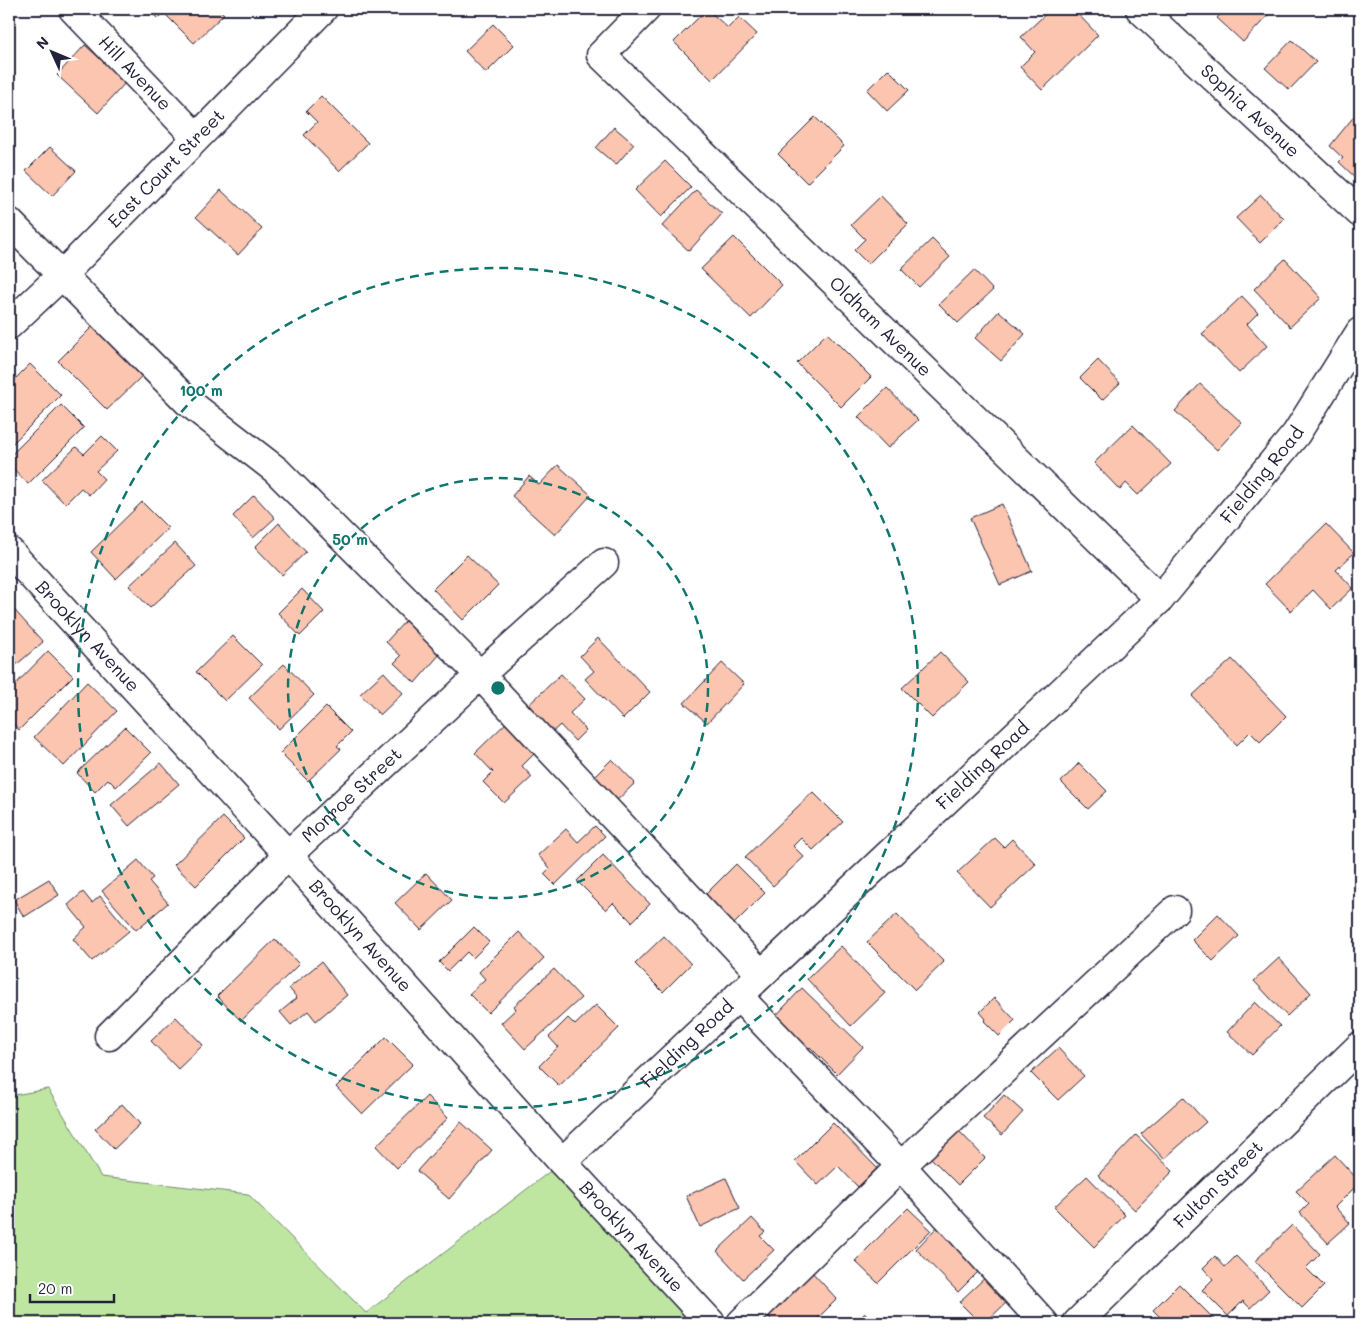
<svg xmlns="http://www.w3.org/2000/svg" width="1369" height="1332" viewBox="0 0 1369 1332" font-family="Mali,sans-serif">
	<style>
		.green { fill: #bfe6a1; stroke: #70846e }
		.building { fill: #fcc5b0; stroke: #22223b }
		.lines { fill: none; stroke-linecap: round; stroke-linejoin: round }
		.minor-casing { stroke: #22223b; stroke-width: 31 }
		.major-casing { stroke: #22223b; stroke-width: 31 }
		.minor { stroke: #fff; stroke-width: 28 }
		.major { stroke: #fff; stroke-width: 28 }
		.ring { fill: none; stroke: #0f766e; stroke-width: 2.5; stroke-dasharray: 9 6 }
		.labels { text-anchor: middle; stroke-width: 4; stroke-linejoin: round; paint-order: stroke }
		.street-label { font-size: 18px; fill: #22223b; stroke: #fff }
		.centre { fill: #0f766e; stroke: #fff; stroke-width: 2.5 }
		.ring-label { font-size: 15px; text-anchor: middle; font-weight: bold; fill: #0f766e; stroke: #fff; stroke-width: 4; stroke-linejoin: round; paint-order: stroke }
	</style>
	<rect width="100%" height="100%" fill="#fff"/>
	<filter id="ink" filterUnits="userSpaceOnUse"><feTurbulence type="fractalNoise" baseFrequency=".02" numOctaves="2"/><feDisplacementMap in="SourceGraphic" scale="10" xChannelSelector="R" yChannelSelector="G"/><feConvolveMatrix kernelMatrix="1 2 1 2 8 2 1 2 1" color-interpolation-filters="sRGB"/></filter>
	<g filter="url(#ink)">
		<polygon class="green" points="48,1089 101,1177 248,1194 366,1313 562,1162 711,1323 9,1323 9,1096"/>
		<g class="building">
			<polygon points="148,9 219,9 224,14 194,43 164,13 158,19"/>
			<polygon points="707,9 728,28 739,17 757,34 712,80 674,42"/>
			<polygon points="1051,9 1073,9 1098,35 1042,90 1020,67 1035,52 1021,37"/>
			<polygon points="1225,9 1274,9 1243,42 1217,18"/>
			<polygon points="493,24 514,45 486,73 465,51"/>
			<polygon points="1292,40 1316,62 1289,90 1265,68"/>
			<polygon points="85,45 126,82 98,113 57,75"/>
			<polygon points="888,69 909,90 887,111 867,90"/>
			<polygon points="321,96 368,143 339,171 304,135 317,122 306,111"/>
			<polygon points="1360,109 1360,182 1339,162 1343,158 1330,146"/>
			<polygon points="815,117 844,146 807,183 778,154"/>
			<polygon points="614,127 634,144 616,165 596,148"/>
			<polygon points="50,147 76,171 52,196 26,171"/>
			<polygon points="665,161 691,187 661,217 635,190"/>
			<polygon points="221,190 262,229 238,255 196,217"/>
			<polygon points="696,190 722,214 689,251 662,226"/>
			<polygon points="1261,195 1284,219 1260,243 1236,218"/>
			<polygon points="881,196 908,224 868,264 854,250 865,239 851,225"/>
			<polygon points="734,237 782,285 751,318 701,269"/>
			<polygon points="932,239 950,257 919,287 901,269"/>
			<polygon points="1285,259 1321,298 1290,327 1254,289"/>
			<polygon points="974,270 993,290 958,323 939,304"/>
			<polygon points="1242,296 1258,313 1247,324 1267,346 1239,373 1202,334"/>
			<polygon points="999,311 1025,334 1001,361 975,338"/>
			<polygon points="95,324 144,374 107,410 58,361"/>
			<polygon points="827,333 871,377 841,407 797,363"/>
			<polygon points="1098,360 1120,383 1102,400 1080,378"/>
			<polygon points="30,364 61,395 9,447 9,385"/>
			<polygon points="1200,384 1242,423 1217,450 1175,411"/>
			<polygon points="887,388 918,420 888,448 858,417"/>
			<polygon points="61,405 84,428 28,484 9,464 9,457"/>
			<polygon points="1133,425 1171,464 1138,495 1126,483 1120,490 1094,463"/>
			<polygon points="102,436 117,451 96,471 104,479 89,495 81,488 65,504 42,480 76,447 84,454"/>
			<polygon points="558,465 591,495 555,535 512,496 529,476 539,485"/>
			<polygon points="254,495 275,518 253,538 233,516"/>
			<polygon points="142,502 168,528 116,579 91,552"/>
			<polygon points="1002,504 1032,571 1000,585 970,518"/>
			<polygon points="279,523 306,552 282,575 255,547"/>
			<polygon points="1326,524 1354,553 1336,570 1353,588 1331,609 1313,590 1291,611 1265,584"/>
			<polygon points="175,543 196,566 150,608 129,586"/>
			<polygon points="467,555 498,585 463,620 433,589"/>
			<polygon points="302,589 324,612 300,636 278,613"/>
			<polygon points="9,604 43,642 9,671"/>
			<polygon points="405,621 440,654 415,683 394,663 401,656 386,642"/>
			<polygon points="233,636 262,665 225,701 196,672"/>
			<polygon points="598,638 650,692 623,719 585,679 594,671 580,656"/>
			<polygon points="48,651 73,676 19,730 9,719 9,691"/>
			<polygon points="940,652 969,682 932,718 902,688"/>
			<polygon points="1232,659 1286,716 1260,742 1250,732 1237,745 1192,696"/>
			<polygon points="722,663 744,684 707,723 684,703"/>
			<polygon points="284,664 314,695 279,729 249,698"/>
			<polygon points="384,672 403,693 380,715 360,694"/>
			<polygon points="561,674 585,699 570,713 586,730 575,741 560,725 544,740 519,714"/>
			<polygon points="87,682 117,711 64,766 34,737"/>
			<polygon points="326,707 351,732 337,746 341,749 308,781 280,753"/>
			<polygon points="509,720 538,750 522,766 532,777 504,803 483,782 493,772 475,753"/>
			<polygon points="125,727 151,753 116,787 108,779 95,792 77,773"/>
			<polygon points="612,759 635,783 612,805 590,781"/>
			<polygon points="161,763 179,784 129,826 111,805"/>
			<polygon points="1079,763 1107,791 1088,809 1061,782"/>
			<polygon points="813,792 843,822 813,850 801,838 793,846 804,857 773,886 745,857"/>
			<polygon points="223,817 244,838 196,886 174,865"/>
			<polygon points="595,826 605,836 555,885 544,874 550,868 538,855 566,829 578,842"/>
			<polygon points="995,838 1004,847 1012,839 1036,864 990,907 957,873"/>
			<polygon points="603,855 650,904 632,922 613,903 606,910 577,881"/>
			<polygon points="138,860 153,878 149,881 168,903 136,930 102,891"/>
			<polygon points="736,864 765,893 733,925 704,896"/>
			<polygon points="426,873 452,900 421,930 395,903"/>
			<polygon points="49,879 59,895 24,917 14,900"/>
			<polygon points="83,892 92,903 100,896 129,931 92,961 73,939 86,927 68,905"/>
			<polygon points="897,914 944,962 915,990 867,942"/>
			<polygon points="1218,914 1239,936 1213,961 1192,940"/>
			<polygon points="474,927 489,942 473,958 467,952 448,971 439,962"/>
			<polygon points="519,932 544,958 488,1013 469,994 485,979 479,972"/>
			<polygon points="664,936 691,964 663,992 635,964"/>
			<polygon points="275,939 299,964 241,1021 217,996"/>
			<polygon points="841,946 885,993 851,1026 807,979"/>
			<polygon points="1279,958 1311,993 1287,1016 1254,981"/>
			<polygon points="321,962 347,995 316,1021 308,1011 291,1025 280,1012 297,998 289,988"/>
			<polygon points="554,969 581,998 525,1049 501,1023 516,1009 514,1006"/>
			<polygon points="802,988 863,1047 837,1074 810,1047 802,1055 769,1023"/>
			<polygon points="994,998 1015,1020 999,1036 984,1021 986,1019 980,1012"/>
			<polygon points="1255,1002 1280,1026 1252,1055 1227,1032"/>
			<polygon points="596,1005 619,1028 559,1086 539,1066 558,1047 549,1037 568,1018 575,1025"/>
			<polygon points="176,1017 203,1045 178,1069 151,1041"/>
			<polygon points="386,1037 413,1064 362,1114 336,1087"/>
			<polygon points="1058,1048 1084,1076 1058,1100 1031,1073"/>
			<polygon points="1004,1095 1023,1112 1002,1135 983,1118"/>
			<polygon points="427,1096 448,1118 397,1168 376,1146"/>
			<polygon points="1183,1097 1206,1122 1164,1159 1141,1134"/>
			<polygon points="122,1104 140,1124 114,1149 95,1129"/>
			<polygon points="461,1122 492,1150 449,1199 417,1171"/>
			<polygon points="833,1123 877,1168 858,1187 838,1166 818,1185 795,1161"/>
			<polygon points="959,1131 985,1158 958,1185 931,1158"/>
			<polygon points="1136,1135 1173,1171 1135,1210 1098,1175"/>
			<polygon points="1335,1155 1360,1182 1335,1207 1350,1223 1328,1243 1300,1213 1309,1204 1296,1191"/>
			<polygon points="1087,1176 1125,1215 1094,1247 1054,1207"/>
			<polygon points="726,1178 740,1208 700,1227 686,1196"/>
			<polygon points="908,1208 931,1230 878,1283 855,1261"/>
			<polygon points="752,1218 765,1232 760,1236 774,1250 743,1279 717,1251"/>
			<polygon points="1292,1225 1320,1254 1306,1268 1324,1286 1302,1308 1255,1261"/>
			<polygon points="937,1227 980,1270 958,1292 916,1249"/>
			<polygon points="1215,1256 1225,1267 1236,1256 1269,1290 1250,1308 1243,1301 1228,1316 1202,1290 1213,1279 1203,1268"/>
			<polygon points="812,1272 837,1299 813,1323 775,1323 767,1315"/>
			<polygon points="988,1275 1011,1298 985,1323 980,1323 959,1302"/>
			<polygon points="1179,1284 1218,1323 1166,1323 1153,1310"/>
			<polygon points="865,1313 876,1323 855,1323"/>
		</g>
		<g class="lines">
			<g class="minor-casing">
				<g id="minor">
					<path id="s1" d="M73 9 196 137"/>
					<path id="s2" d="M646 9 601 55 1160 599"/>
					<path id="s3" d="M1140 9 1360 213"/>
					<polyline points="9,222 188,402 276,470 480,675 761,974"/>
					<path id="s4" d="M9 551 288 855 562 1162 711 1323"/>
					<polyline points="738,996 901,1166 1044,1323"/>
					<path id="s5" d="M109 1036 288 855 480 675 604 563"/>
					<path id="s6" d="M562 1162 1160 599 1296 434 1360 332"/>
					<polyline points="741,1323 901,1166 1175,910"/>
					<path id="s7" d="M1077 1323 1360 1046"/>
				</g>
			</g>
			<g class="major-casing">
				<g id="major">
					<path id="s8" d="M9 325 62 275 323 9"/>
				</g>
			</g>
			<use href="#minor" class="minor"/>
			<use href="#major" class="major"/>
		</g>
	</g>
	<g class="ring">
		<circle cx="498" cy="688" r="210"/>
		<circle cx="498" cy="688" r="420"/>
	</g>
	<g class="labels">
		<g class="street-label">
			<text dy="6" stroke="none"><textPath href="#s1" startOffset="89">Hill Avenue</textPath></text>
			<text dy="6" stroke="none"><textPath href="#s3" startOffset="150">Sophia Avenue</textPath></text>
			<text dy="6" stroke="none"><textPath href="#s8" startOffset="222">East Court Street</textPath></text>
			<text dy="6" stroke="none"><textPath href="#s2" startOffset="454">Oldham Avenue</textPath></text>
			<text dy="6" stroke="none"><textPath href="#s6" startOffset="982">Fielding Road</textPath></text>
			<text dy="6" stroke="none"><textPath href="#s4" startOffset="116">Brooklyn Avenue</textPath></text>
			<text dy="6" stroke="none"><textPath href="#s6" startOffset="578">Fielding Road</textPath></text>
			<text dy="6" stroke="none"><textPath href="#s5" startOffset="342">Monroe Street</textPath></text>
			<text dy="6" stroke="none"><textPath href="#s4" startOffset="521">Brooklyn Avenue</textPath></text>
			<text dy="6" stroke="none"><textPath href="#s6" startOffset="172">Fielding Road</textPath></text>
			<text dy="6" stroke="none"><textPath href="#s7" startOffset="198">Fulton Street</textPath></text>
			<text dy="6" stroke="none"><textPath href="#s4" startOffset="926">Brooklyn Avenue</textPath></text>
		</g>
	</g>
	<circle cx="498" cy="688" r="8" class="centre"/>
	<g class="ring-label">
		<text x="201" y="396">100 m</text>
		<text x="350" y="545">50 m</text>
	</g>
	<rect width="1369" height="1332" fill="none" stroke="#fff" stroke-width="30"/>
	<rect x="15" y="15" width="1339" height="1302" fill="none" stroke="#22223b" stroke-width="2" filter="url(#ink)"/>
	<g transform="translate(52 52) rotate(314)" stroke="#ffffff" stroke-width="4" paint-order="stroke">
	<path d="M0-4L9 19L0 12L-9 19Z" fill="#22223b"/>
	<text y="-8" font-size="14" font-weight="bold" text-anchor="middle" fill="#22223b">N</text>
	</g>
	<path d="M30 1294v8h84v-8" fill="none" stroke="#22223b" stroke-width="2.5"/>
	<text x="38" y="1294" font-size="15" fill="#22223b" stroke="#ffffff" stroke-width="4" paint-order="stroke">20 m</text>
</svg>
